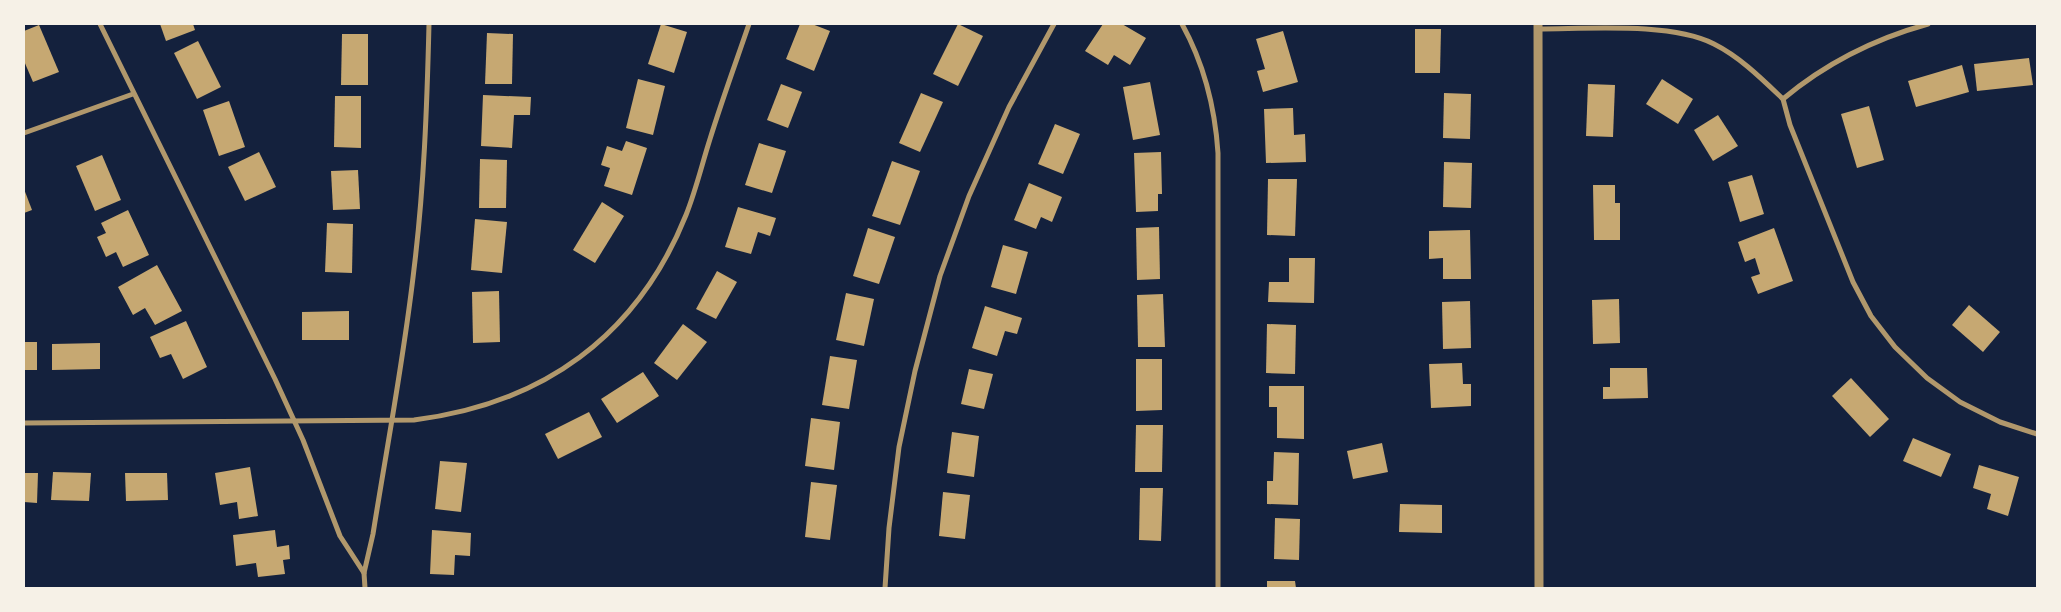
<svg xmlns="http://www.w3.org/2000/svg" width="2061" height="612" viewBox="0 0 2061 612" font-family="'Times New Roman',serif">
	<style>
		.building { fill: #c6a872 }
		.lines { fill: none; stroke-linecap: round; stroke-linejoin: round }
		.minor { stroke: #b1986c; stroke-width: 5 }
		.tertiary { stroke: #b1986c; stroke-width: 9 }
	</style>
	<rect width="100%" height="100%" fill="#14213d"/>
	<g class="building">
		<polygon points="160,24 193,24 195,30 166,41"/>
		<polygon points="661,24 687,32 674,73 648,64"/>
		<polygon points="800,24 812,24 830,31 814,71 786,59"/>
		<polygon points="958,24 983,36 958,86 933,74"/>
		<polygon points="1103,24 1122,24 1146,38 1130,65 1114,55 1108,65 1085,51"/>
		<polygon points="39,25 59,72 33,82 24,61 24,31"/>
		<polygon points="1415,29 1441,29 1440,73 1415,73"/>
		<polygon points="1283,31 1298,82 1263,92 1257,71 1265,69 1256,39"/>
		<polygon points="487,33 513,34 512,84 485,84"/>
		<polygon points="342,34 368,34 368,85 341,85"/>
		<polygon points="198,41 221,87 197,99 174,53"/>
		<polygon points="2029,58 2033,85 1977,91 1974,64"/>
		<polygon points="1962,65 1969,92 1916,107 1908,81"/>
		<polygon points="638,79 665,86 653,135 626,128"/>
		<polygon points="1662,79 1693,99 1678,124 1646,104"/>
		<polygon points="1150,82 1160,135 1133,140 1123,87"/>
		<polygon points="781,84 802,92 788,128 767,120"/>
		<polygon points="1588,84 1615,85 1613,137 1586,136"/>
		<polygon points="921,93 943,102 920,152 899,143"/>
		<polygon points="1444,93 1471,94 1470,139 1443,138"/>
		<polygon points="483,95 531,97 530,115 514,115 512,148 481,146"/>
		<polygon points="335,96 361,96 361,148 334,147"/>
		<polygon points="229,101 245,147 219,156 203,110"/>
		<polygon points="1869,106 1884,160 1857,168 1841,114"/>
		<polygon points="1293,108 1294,135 1305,134 1306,162 1266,163 1264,109"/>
		<polygon points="1718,115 1738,146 1713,161 1694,130"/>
		<polygon points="1055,124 1080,134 1063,174 1038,164"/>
		<polygon points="626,141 647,148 632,195 604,186 610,168 601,165 607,146 622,151"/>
		<polygon points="759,143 786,151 772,193 745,185"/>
		<polygon points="259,152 276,187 245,201 228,167"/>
		<polygon points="1161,152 1162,194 1158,194 1158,211 1136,212 1134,153"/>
		<polygon points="102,155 121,200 95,211 76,166"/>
		<polygon points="480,159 507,160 506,208 479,208"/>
		<polygon points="892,161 920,171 900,225 872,216"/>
		<polygon points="1444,162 1472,163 1471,208 1443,207"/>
		<polygon points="358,170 360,209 333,210 331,171"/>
		<polygon points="1752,175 1764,214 1740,222 1728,182"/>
		<polygon points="1268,179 1297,179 1295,236 1267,235"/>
		<polygon points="1029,183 1062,197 1052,222 1041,217 1036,229 1014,220"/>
		<polygon points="1593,185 1615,185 1615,203 1620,203 1620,240 1594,240"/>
		<polygon points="24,189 32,210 24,213"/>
		<polygon points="602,202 624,216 595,263 573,250"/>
		<polygon points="738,207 776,218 770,236 758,232 751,254 725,247"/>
		<polygon points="128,210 149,255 123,267 116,252 106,257 97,237 106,233 101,223"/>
		<polygon points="475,219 507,222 502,273 471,270"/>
		<polygon points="327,223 353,224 352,273 325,272"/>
		<polygon points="1159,227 1160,279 1137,280 1136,228"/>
		<polygon points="868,228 895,237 879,284 853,276"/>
		<polygon points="1774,228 1793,281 1758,294 1751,277 1760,274 1755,258 1745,262 1738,242"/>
		<polygon points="1470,230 1471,279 1443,279 1443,258 1429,259 1429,231"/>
		<polygon points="1003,245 1028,252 1016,294 991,287"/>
		<polygon points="1289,258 1315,258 1314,303 1268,302 1269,282 1289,282"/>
		<polygon points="157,265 182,311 155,325 145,308 133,315 118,287"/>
		<polygon points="717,271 737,282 716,319 696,309"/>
		<polygon points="499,291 500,342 473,343 472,292"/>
		<polygon points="846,293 874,299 864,346 836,340"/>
		<polygon points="1163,294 1165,347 1138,347 1137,295"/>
		<polygon points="1619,299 1620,343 1593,344 1592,300"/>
		<polygon points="1470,301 1471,348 1443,349 1442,302"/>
		<polygon points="1969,305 2000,332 1983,352 1952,325"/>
		<polygon points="985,306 1022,318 1017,334 1005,331 997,356 972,348"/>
		<polygon points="349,311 349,340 302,340 302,312"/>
		<polygon points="186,321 207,367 183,379 171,354 160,358 150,337"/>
		<polygon points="683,324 707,342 677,380 654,363"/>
		<polygon points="1267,324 1296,325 1295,374 1266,373"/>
		<rect x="24" y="342" width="13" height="28"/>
		<polygon points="100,343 100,369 52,370 52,344"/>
		<polygon points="830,356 857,360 849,409 822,405"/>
		<polygon points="1136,359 1162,359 1162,410 1136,411"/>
		<polygon points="1462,363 1463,384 1471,384 1471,406 1431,408 1429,364"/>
		<polygon points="1610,368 1647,368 1648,398 1603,399 1603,387 1610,387"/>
		<polygon points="969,369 993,374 984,409 961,404"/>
		<polygon points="643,372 659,396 617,423 601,399"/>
		<polygon points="1851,378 1889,419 1870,437 1832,396"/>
		<polygon points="1269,386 1304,386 1304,439 1277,438 1277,407 1269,407"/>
		<polygon points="589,412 602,437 558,459 545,434"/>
		<polygon points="811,418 840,422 834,470 805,466"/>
		<polygon points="1136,425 1163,425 1162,472 1135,472"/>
		<polygon points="952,432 979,436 974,477 947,473"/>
		<polygon points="1913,438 1951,454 1941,477 1903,461"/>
		<polygon points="1382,443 1388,472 1353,479 1347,451"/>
		<polygon points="1274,452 1299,453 1298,505 1267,504 1267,481 1273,481"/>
		<polygon points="440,461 467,463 461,512 435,509"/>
		<polygon points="1979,465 2019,477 2008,516 1987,509 1991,494 1973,488"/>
		<polygon points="250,467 258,516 239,519 237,502 220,505 215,473"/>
		<polygon points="53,472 91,473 89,501 51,500"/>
		<polygon points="24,473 38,473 37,503 24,502"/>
		<polygon points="125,473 167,473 168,500 126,501"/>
		<polygon points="811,482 837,485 830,540 805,537"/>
		<polygon points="1140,488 1163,488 1161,541 1139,540"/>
		<polygon points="943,492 970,495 965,539 939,536"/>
		<polygon points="1400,504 1442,505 1442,533 1399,532"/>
		<polygon points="1275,518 1300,519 1299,560 1274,559"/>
		<polygon points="275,530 277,547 289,545 290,559 283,560 285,574 258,577 256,563 236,566 233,535"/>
		<polygon points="432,530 471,533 470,556 455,555 454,575 430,574"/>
		<polygon points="1267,581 1295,581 1296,588 1267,588"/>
	</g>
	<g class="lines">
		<g class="minor">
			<polyline points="100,24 275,379 303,440 340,536 364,573"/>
			<path d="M1182 24C1204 64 1215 107 1218 153V588"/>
			<path d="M1538 29C1588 29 1670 22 1714 44 1740 57 1762 79 1783 99"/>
			<polyline points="1783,99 1790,125 1853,282 1871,316 1895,347 1927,378 1960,402 2000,422 2037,434"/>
			<path d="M1783 99C1826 63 1874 39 1928 24"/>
			<polyline points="24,133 133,94"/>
			<path d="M24 423 414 420C542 404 637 337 686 215 696 190 702 164 710 139 722 100 736 62 749 24"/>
			<path d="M365 588 364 573 373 534C387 446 404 358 414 269 424 188 427 106 429 24"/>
			<polyline points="885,588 889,528 899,447 915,371 940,276 969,196 1009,107 1054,24"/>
		</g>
		<polyline class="tertiary" points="1538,24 1539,588"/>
	</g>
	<rect width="2061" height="612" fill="none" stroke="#f6f1e7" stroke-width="50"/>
</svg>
